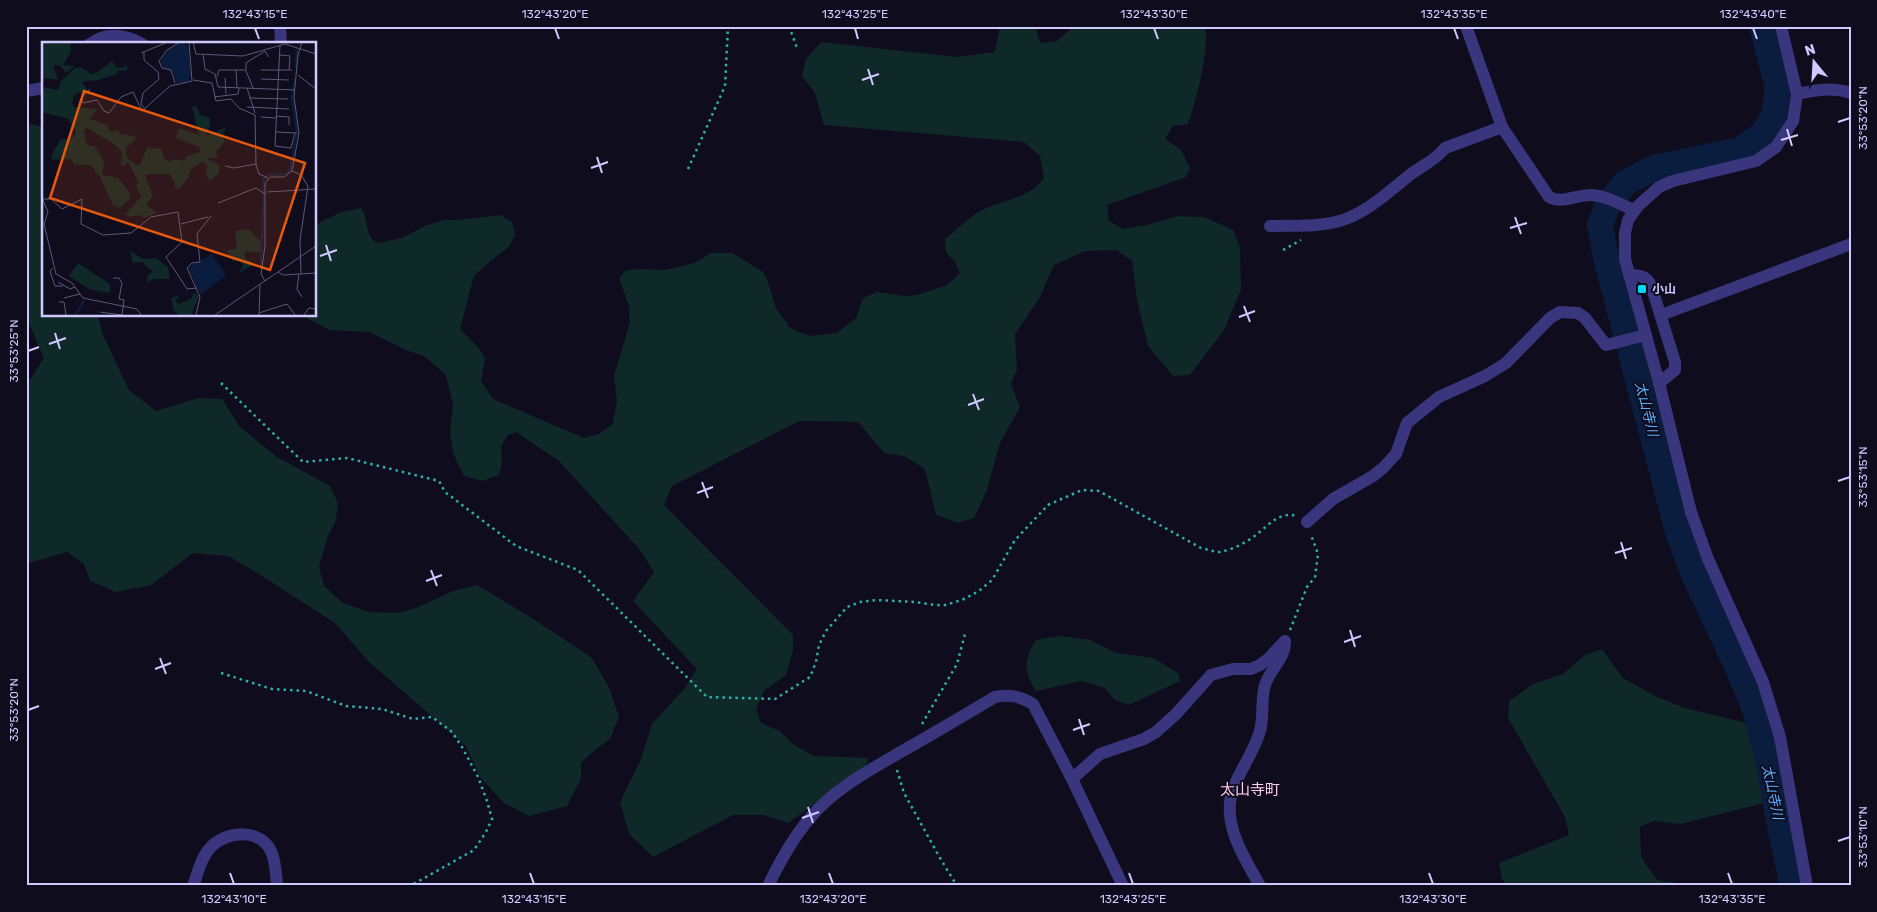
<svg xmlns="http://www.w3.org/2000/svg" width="1877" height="912" viewBox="0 0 1877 912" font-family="Rubik,'Noto Sans JP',sans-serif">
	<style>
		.green { fill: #0f2828 }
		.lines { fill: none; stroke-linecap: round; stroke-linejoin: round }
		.river { stroke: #0a1d3f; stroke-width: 26 }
		.path { stroke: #2cb0aa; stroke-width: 2.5; stroke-dasharray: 2.5 4; stroke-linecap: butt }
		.minor { stroke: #3a367e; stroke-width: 12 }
		.ticks { fill: none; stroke: #d0c9ff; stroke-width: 2 }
		.poi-dot { fill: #00d8f4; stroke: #0f0c1e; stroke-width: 2 }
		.labels { text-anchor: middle; stroke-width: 4; stroke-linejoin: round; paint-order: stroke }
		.poi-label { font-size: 12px; font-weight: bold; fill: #d0c9ff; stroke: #0f0c1e; text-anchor: start }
		.water-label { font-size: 14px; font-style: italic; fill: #57afff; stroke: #0f0c1e }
		.quarter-label { font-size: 15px; fill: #ffcbeb; stroke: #0f0c1e }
		.inset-river { fill: none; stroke: #0a1d3f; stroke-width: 2.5 }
		.inset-road { fill: none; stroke: #5c5878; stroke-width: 1 }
		.view { fill: #e8590c; fill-opacity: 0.15; stroke: #e8590c; stroke-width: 2.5 }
		.inset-edge { fill: none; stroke: #d0c9ff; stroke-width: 2.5 }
		.neatline { fill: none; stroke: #d0c9ff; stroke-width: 2 }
		.ticks-label { font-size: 12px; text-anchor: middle; fill: #d0c9ff }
	</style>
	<rect width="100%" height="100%" fill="#0f0c1e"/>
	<g class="green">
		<path d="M1000 26H1035L1040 43 1057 41 1074 26H1205C1210 50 1196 101 1188 124L1173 126 1165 139 1181 150 1190 168 1186 177 1107 205 1109 221 1123 229 1147 225 1178 216 1204 217 1233 230 1240 248 1241 290 1224 330 1190 375 1173 376 1148 346 1137 300 1132 261 1117 250 1085 251 1054 265 1040 297 1015 334 1017 370 1011 384 1020 407 1000 443 987 490 974 518 958 523 936 515 925 469 904 456 884 453 858 422 799 421 672 486 664 505 793 635V651L786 675 764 691 756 709 761 723 780 731 794 745 814 756 869 758 865 768 788 823 764 815H733L653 857 629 834 620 802 641 759 652 724 685 688 697 669 633 601 654 572 640 550 559 461 516 432 508 435 501 446 502 463 499 475 482 481 464 476 453 453 450 432 453 405 446 375 424 356 406 350 369 332 330 330 305 317 295 315H315V225L341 212 361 208C370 221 363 233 377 243L402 238 425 226 444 220H459L500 215 512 222 515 234 509 247 494 258 474 276 460 329 479 348 485 358 481 381 493 399 584 438 599 434 613 424 617 401 614 376 630 322 629 306 619 278 625 271 638 269 666 270 694 263 711 253H732L763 272 768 282 776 308 790 328 809 336 837 333 856 318 863 298 877 292 905 296 917 295 947 285 960 273 955 262 946 252 945 239C957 230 969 216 982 210 1004 200 1029 198 1044 178L1040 156 1024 142 824 125 815 93 802 76 806 59 821 42 957 57 995 52Z"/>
		<polygon points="26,123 44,127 44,315 98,315 102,333 129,390 156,411 198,398 222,399 240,427 277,457 330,486 338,503 336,520 328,536 319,567 324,586 343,603 369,612 397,613 416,608 453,591 477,585 527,615 591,657 608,685 619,717 610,739 596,749 581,763 581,779 567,806 529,816 504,803 480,777 466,746 368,661 335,623 259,574 228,556 193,553 151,585 116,592 90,581 84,564 67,552 26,564 26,381 31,378 44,358 26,317"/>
		<path d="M1060 636 1090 640 1116 653 1154 658 1179 674 1180 681 1129 705 1115 700 1105 688 1081 681 1036 691C1023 672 1024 659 1036 640Z"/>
		<polygon points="1602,649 1623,678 1655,696 1685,708 1751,724 1762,756 1768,802 1680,824 1654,821 1640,827 1641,857 1657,880 1695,886 1508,886 1502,879 1499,863 1569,835 1565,817 1508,718 1509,701 1533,684 1563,674 1585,655"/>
	</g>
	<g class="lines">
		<polyline class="river" points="1762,26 1778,88 1774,115 1763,134 1740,150 1654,168 1625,183 1607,206 1600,226 1606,258 1678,532 1694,575 1738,668 1755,709 1768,759 1780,826 1793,886"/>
		<g class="path">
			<polyline points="789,26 797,48"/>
			<polyline points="688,169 725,86 728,26"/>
			<polyline points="1283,250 1301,240"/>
			<path d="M221 383 303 462 347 458 439 481 445 492 516 546 578 570 707 697 775 699 810 677 816 662 819 645 826 631 847 607 860 602 876 600 915 602 935 605H946L964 599 979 591 992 580 1015 540 1048 505 1082 490 1099 491 1201 548C1206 549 1214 552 1220 552 1232 550 1247 542 1256 535 1269 525 1279 511 1297 516"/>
			<polyline points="1290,630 1307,587 1315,577 1318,554 1311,535"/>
			<polyline points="221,673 272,689 306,691 346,706 382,709 413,719 432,717 452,732 462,747 478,777 487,801 492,819 486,832 474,850 410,886"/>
			<polyline points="922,724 957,664 965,634"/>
			<polyline points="897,770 904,793 940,858 957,886"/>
		</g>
		<g class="minor">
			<polyline points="280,26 281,44"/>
			<path d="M1466 26 1502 127 1549 197C1562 204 1576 195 1590 195 1606 195 1621 205 1634 210"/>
			<polyline points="1781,26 1797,94 1793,121 1776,147 1756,161 1673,181 1659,187 1638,206 1628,220 1625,233 1625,259 1659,383 1691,512 1708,559 1763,682 1780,737 1807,886"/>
			<path d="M90 44C106 32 125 34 142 44"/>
			<polyline points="26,91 44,88"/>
			<path d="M1797 94C1816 90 1832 87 1851 93"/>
			<path d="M1270 226C1295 225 1324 228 1348 218 1371 209 1392 189 1411 174 1423 165 1436 160 1445 148L1502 127"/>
			<path d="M1629 275C1640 275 1646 276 1651 285L1675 362V370L1659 383"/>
			<polyline points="1661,315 1851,244"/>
			<polyline points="1307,522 1333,499 1373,476 1383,468 1396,454 1407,423 1439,397 1485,376 1506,363 1550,318 1560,312 1578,313 1585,318 1606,345 1646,335"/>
			<polyline points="1072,779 1100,754 1144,739 1156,732 1176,714 1211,675 1233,669 1251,669 1260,665 1268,659 1283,643"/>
			<path d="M193 886C198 873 201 857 211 847 226 831 260 828 271 851 276 862 276 875 277 886"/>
			<path d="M768 886C780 861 792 839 810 818 833 790 868 771 899 753 931 735 963 716 995 697 1010 694 1019 696 1033 704L1072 779 1123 886"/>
			<path d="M1260 886C1244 857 1221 823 1233 789 1240 770 1253 753 1259 734 1265 718 1260 701 1265 685 1270 669 1286 658 1285 641"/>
		</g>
	</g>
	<path class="ticks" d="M255 28 259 39M555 28 559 39M855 28 858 39M1154 28 1158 39M1454 28 1458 39M1753 28 1757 39M868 69 873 85M862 80 879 74M1838 122 1850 118M1787 129 1792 146M1781 140 1798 135M597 157 602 173M591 168 608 162M1515 217 1521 234M1510 228 1527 223M326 245 331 261M320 256 337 250M1244 306 1250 322M1239 317 1255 311M55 333 60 349M49 344 66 338M28 351 39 347M973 394 979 410M968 405 984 399M1838 481 1850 477M702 482 708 498M697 493 713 487M1621 542 1626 559M1615 553 1632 548M431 570 437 586M426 581 442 575M1350 630 1355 647M1344 642 1361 636M160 658 166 674M155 669 171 663M28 710 39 706M1079 719 1084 735M1073 730 1090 724M808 807 813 823M802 818 819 812M1838 841 1850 837M230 873 234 884M530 873 534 884M829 873 833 884M1129 873 1133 884M1429 873 1433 884M1728 873 1732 884"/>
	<rect class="poi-dot" x="1637" y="284" width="10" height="10" rx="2.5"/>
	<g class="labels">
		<g class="poi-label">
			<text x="1652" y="293">小山</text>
		</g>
		<g class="water-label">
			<text transform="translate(1647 409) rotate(76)" y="5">太山寺川</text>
			<text transform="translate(1773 792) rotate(78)" y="5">太山寺川</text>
		</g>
		<g class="quarter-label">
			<text x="1250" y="795">太山寺町</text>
		</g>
	</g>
	<g transform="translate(42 42)">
		<rect width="274" height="274" fill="#0f0c1e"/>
		<path d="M28 0 29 10 21 23 33 24 24 31 18 23 11 24 16 38 1 36 0 0ZM70 19 74 25 81 26 84 22 86 28 76 29 75 32 56 38 40 40 45 48 32 53 30 61 32 65 55 67 48 77 65 83 68 89 77 88V92L93 94 94 97 84 106 85 115 94 123H98L105 105 119 107 123 118 128 120 132 117 143 119 144 114 158 110 157 105 134 96 137 86 157 93 150 65 154 64 158 73 168 76V85L163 94 184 85 180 94 183 99 174 110 176 115 164 117 178 123 177 131 168 139 164 134 165 123 160 120 149 127 146 136 137 147 133 146V140L127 132H103L111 154 104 163 115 171 103 176 97 173 86 175 84 171 99 155 94 144 97 141 86 120 83 124 79 123 80 110 73 103 45 86 42 89 45 103 53 105 62 119 60 133 76 136 87 149 88 157 78 166 71 163 58 135 48 123H33L29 117 10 118 9 114 18 98 32 95 34 89 26 77 0 70V45L16 48 19 39 32 27 39 25 49 32 54 31ZM206 187 220 201 219 211 203 209V216L212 222 196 232 201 223 196 218 191 220 185 208 195 207 193 189ZM88 209 101 217 114 216 126 225 128 237H111L106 241 105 233 111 230 100 220 91 221ZM36 221 68 242V251L47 247 27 234ZM151 250 157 254 149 273H138L132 269 129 256 138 253 133 259 137 262 150 256Z" fill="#0f2828"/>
		<path d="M139 0 146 4 149 34 144 41 134 40 131 30 121 25 119 20 124 10ZM170 212 184 233 159 253 146 226Z" fill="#0a1d3f"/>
		<path class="inset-river" d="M254 26 255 7M219 223 222 137 226 133 244 132 248 128 255 89 250 57 253 37M34 273 42 258"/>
		<path class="inset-road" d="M151 0 154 12 201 14 243 2 274 12M238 3 233 104 249 106 253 91M102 10V18L116 30 117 37 101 51 99 62 103 67M99 11 126 0M161 12 163 27 173 32 176 45 253 48M238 13 248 14 247 28M194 28 195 45M219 28H250M256 33 274 47M175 35 177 28H203M183 36 184 52M219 37 247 38M151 38 170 41M133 41 129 28 120 26 117 19 125 8 138 0M170 41 174 59 189 57 197 66 213 73 214 123 217 132 226 136M205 46 213 71M211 46 204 29V21L223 9 227 15M48 47 39 56 41 61 55 58 62 69 67 71 79 55 91 50 100 69 128 44 150 39 147 0M172 55 196 52 197 46M207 56 246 57M205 65 247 67M234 74 247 75V83M219 75 234 76M233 90 255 91M183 124 192 126 214 122M250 129 259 133 266 144 258 198 259 232M225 150 274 147M0 156 6 170 2 182 14 232 30 241 41 256 95 267 99 273M0 157H9L20 167 40 157 39 182 61 193 89 191 109 175 136 170 140 200 124 215 145 247 155 246M176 161 214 146 223 152M139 182 166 175M11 226 8 229 13 244H21M236 230 241 233 274 231M257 232 255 247 260 255M71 236H77L80 241 77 257 82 258 80 273M223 239 219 232 223 204V142L228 135H242L250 129 257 91 252 55 256 13 260 0M16 240 28 247 33 245M22 256 38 252M17 260H22L24 273M58 270 80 273M217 271 245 262 253 273M154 273 158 255 145 226 150 221 158 220 155 192 169 174M173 273 274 204M217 273 218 243M262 273 267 266 274 267"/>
		<path class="view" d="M42 49 263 121 228 228 8 156Z"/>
		<rect width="274" height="274" class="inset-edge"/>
	</g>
	<rect width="1877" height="912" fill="none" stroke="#0f0c1e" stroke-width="55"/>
	<g transform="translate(1814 62) rotate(342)" stroke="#0f0c1e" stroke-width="4" paint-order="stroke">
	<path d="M0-4L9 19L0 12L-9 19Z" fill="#d0c9ff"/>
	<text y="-8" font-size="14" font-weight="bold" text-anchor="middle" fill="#d0c9ff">N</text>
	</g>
	<rect x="28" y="28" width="1822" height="856" class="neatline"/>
	<g class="ticks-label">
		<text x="255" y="18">132°43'15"E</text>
		<text x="555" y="18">132°43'20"E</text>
		<text x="855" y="18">132°43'25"E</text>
		<text x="1154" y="18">132°43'30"E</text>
		<text x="1454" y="18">132°43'35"E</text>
		<text x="1753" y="18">132°43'40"E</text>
		<text transform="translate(1863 118) rotate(-90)" y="4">33°53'20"N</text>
		<text transform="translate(14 351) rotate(-90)" y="4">33°53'25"N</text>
		<text transform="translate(1863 477) rotate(-90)" y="4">33°53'15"N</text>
		<text transform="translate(14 710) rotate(-90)" y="4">33°53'20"N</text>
		<text transform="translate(1863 837) rotate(-90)" y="4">33°53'10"N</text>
		<text x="234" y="903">132°43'10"E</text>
		<text x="534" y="903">132°43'15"E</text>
		<text x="833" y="903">132°43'20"E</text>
		<text x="1133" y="903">132°43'25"E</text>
		<text x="1433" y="903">132°43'30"E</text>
		<text x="1732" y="903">132°43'35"E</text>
	</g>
</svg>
